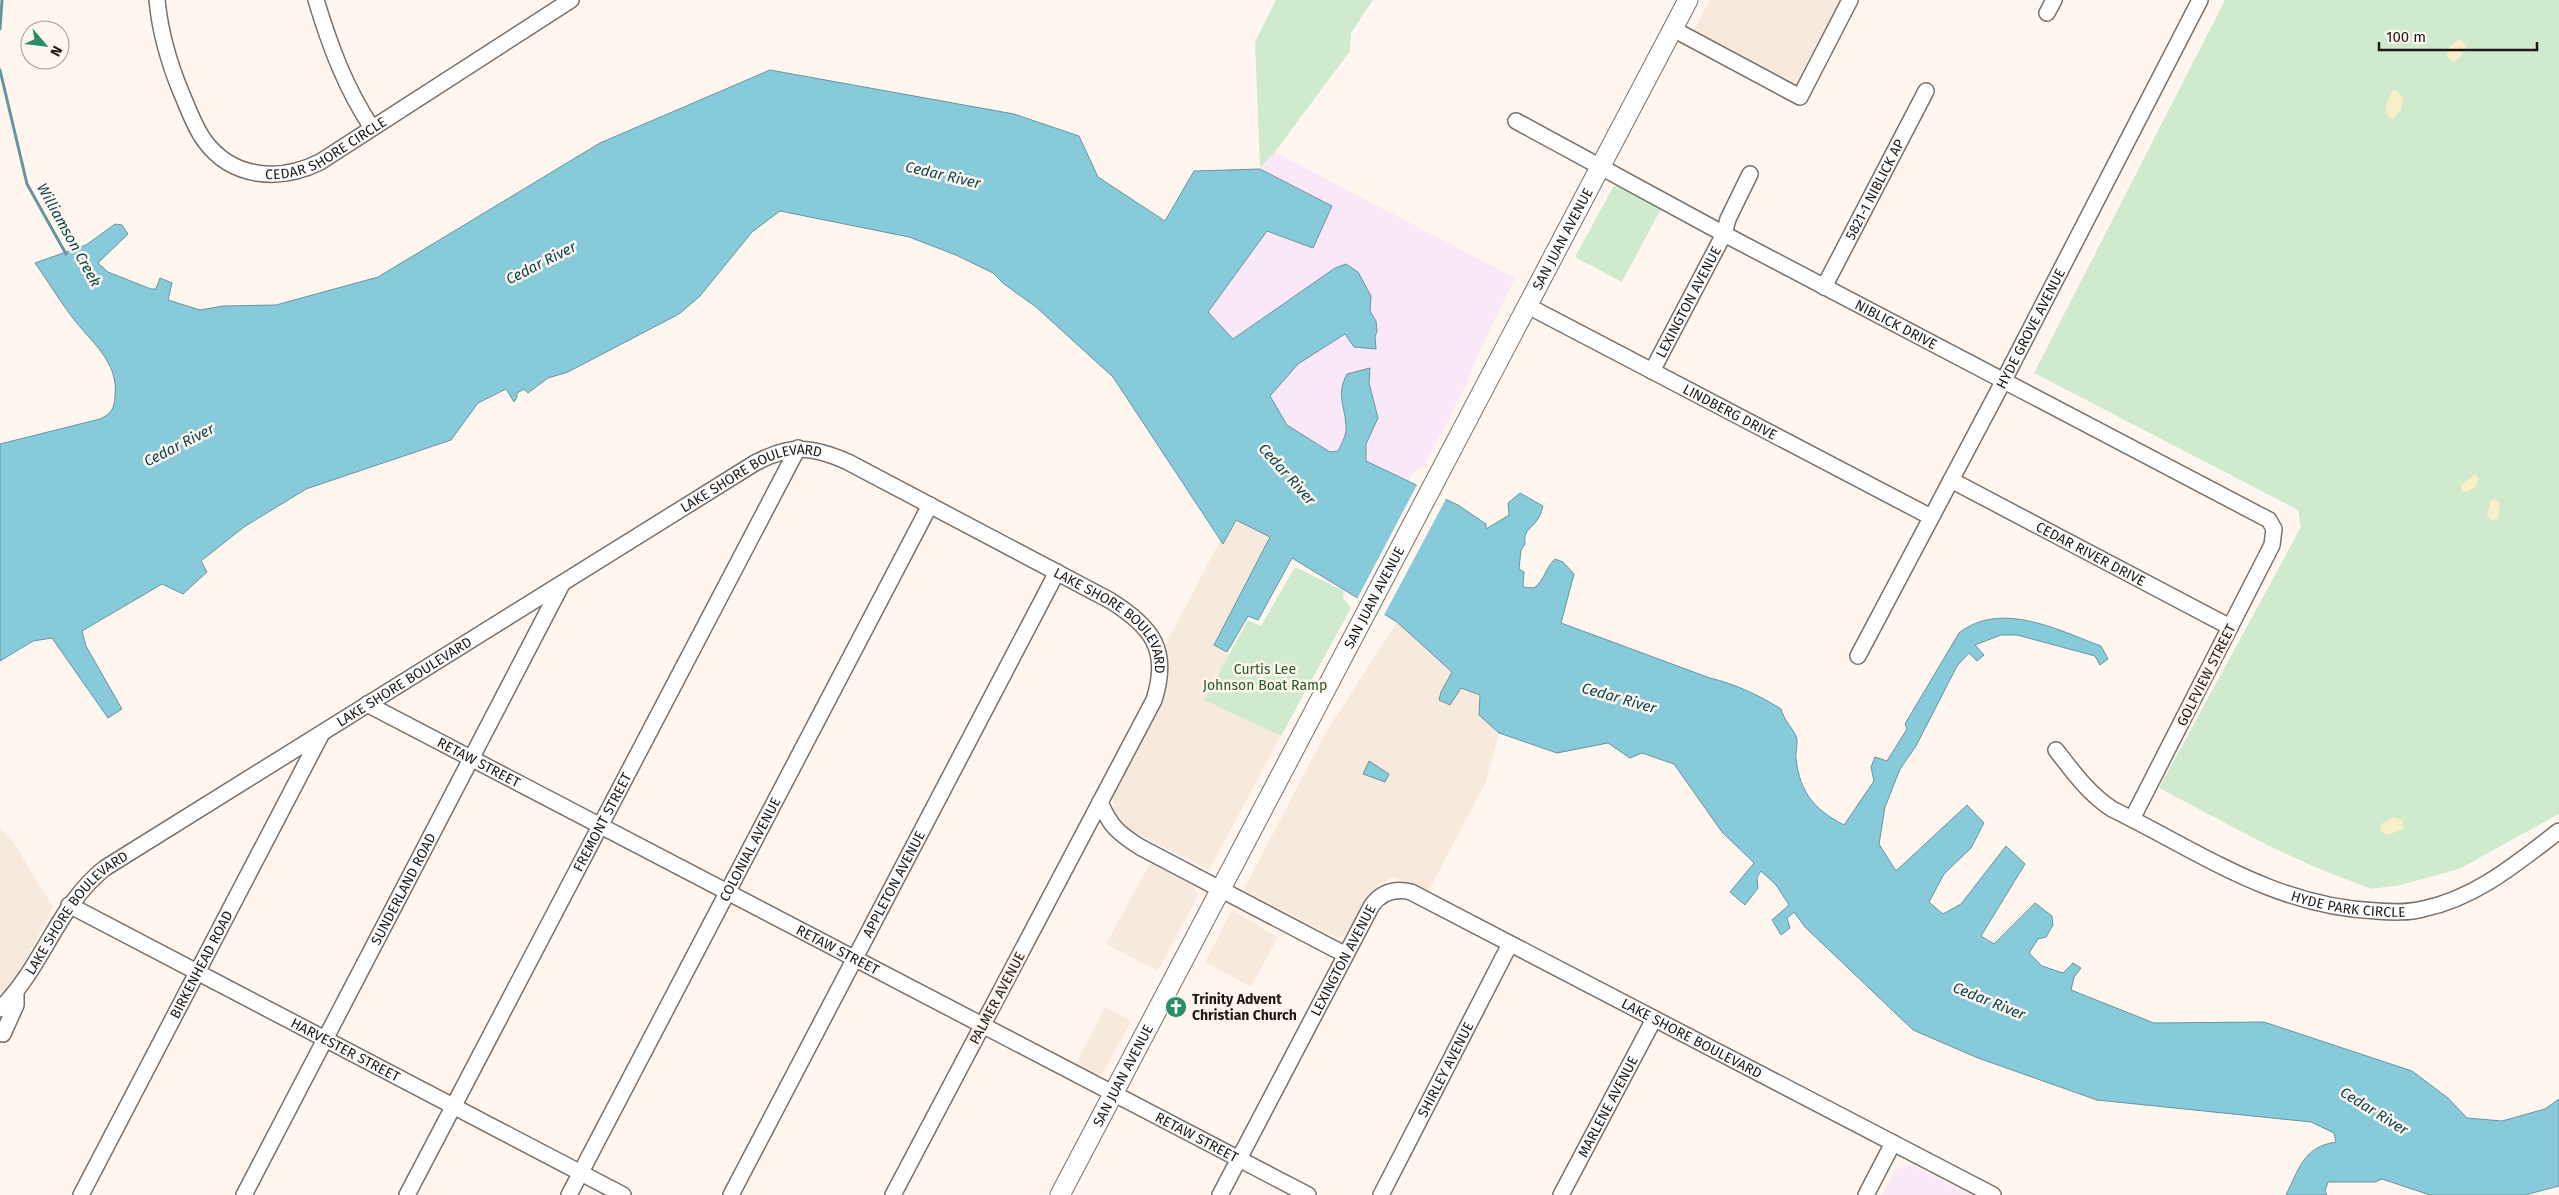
<svg xmlns="http://www.w3.org/2000/svg" width="2559" height="1195" viewBox="0 0 2559 1195" font-family="'Fira Sans',sans-serif">
	<style>
		.built { fill: #f7e9dc }
		.industrial { fill: #fae8f9 }
		.green { fill: #d0eace }
		.sand { fill: #f9efc9 }
		.water { fill: #87cada; stroke: #67959f }
		.pier { fill: #fff7ef }
		.lines { fill: none; stroke-linecap: round; stroke-linejoin: round }
		.stream { stroke: #67959f; stroke-width: 3 }
		.minor-casing { stroke: #78716b; stroke-width: 18 }
		.major-casing { stroke: #78716b; stroke-width: 21 }
		.minor { stroke: #fff; stroke-width: 15 }
		.major { stroke: #fff; stroke-width: 19 }
		.labels { text-anchor: middle; stroke-width: 5; stroke-linejoin: round; paint-order: stroke }
		.street-label { font-size: 14px; fill: #1c1916; stroke: #fff7ef }
		.park-label { font-size: 14px; fill: #235822; stroke: #fff7ef }
		.poi-label { font-size: 14px; font-weight: bold; fill: #1c1916; stroke: #fff7ef; text-anchor: start }
		.water-label { font-size: 15px; font-style: italic; fill: #094652; stroke: #fff7ef }
	</style>
	<rect width="100%" height="100%" fill="#fff7ef"/>
	<g class="built">
		<polygon points="1710,0 1845,0 1797,90 1691,35"/>
		<polygon points="1236,519 1270,537 1214,644 1229,654 1204,700 1281,736 1209,870 1120,826 1113,811 1114,792 1149,726 1169,680 1165,645 1220,541 1223,544"/>
		<polygon points="1397,622 1452,672 1441,692 1461,688 1480,695 1479,715 1499,733 1486,782 1428,892 1394,877 1378,884 1350,933 1338,938 1248,893 1245,887 1326,732"/>
		<polygon points="0,827 15,845 53,907 27,958 2,994 0,990"/>
		<polygon points="1150,863 1192,885 1198,895 1158,971 1106,944"/>
		<polygon points="1234,911 1278,937 1251,987 1205,962 1231,912"/>
		<polygon points="1105,1007 1131,1021 1102,1075 1084,1074 1074,1068"/>
	</g>
	<g class="industrial">
		<polygon points="1275,152 1515,278 1471,370 1467,384 1424,466 1412,474 1408,481 1404,481 1366,461 1366,444 1378,418 1369,383 1340,395 1346,430 1338,452 1330,452 1287,425 1270,396 1298,364 1346,334 1375,337 1377,331 1376,321 1370,311 1371,296 1335,268 1232,339 1208,312 1267,231 1332,206 1260,169"/>
		<polygon points="1910,1164 1970,1195 1882,1195 1895,1170"/>
	</g>
	<g class="green">
		<polygon points="1276,0 1373,0 1351,33 1350,51 1275,152 1260,168 1255,42"/>
		<polygon points="2225,0 2559,0 2559,814 2459,869 2401,885 2371,889 2317,868 2267,845 2159,788 2301,527 2298,510 2034,373"/>
		<polygon points="1621,186 1662,207 1622,282 1575,257 1613,187"/>
		<polygon points="1295,567 1344,591 1343,598 1351,608 1281,736 1204,700 1248,620 1261,626"/>
	</g>
	<g class="sand">
		<polygon points="2458,40 2461,40 2467,46 2459,58 2453,62 2446,56 2450,46"/>
		<polygon points="2393,90 2397,90 2403,99 2401,110 2393,119 2389,117 2385,107"/>
		<polygon points="2475,474 2479,478 2477,485 2468,492 2461,491 2461,485"/>
		<polygon points="2495,499 2500,503 2498,518 2492,521 2487,515 2491,501"/>
		<polygon points="2394,817 2403,820 2403,829 2388,835 2380,831 2381,824"/>
	</g>
	<g class="water">
		<path d="M770 70 1014 114 1079 136 1098 177 1165 221 1194 171 1260 169 1332 206 1313 248 1267 231 1208 312 1233 339 1335 268 1346 264 1358 272 1371 296 1370 311 1376 321 1377 331 1375 337 1376 349 1354 347 1345 334 1298 364 1270 396 1287 425 1330 452 1338 451C1341 445 1346 436 1346 429 1346 406 1335 397 1347 374L1370 368 1369 383 1378 418 1366 444V461L1458 505 1486 524V529L1509 515 1508 503 1520 493 1543 506C1542 509 1541 514 1539 517 1533 529 1523 528 1525 544L1521 550 1519 569 1524 572 1523 587 1534 588C1545 580 1545 568 1555 559L1563 562 1574 574 1561 623 1710 678C1735 684 1759 695 1781 709 1784 720 1791 726 1796 736 1799 743 1795 752 1796 759 1800 793 1815 810 1844 825L1874 781 1871 767 1875 757 1887 761 1907 729 1905 724 1959 633C2001 600 2058 630 2101 646L2108 659 2100 665 2095 656 2017 635H2001L1975 645 1984 655 1977 661 1969 653 1957 666 1916 746 1900 769 1885 807 1879 844 1896 871 1967 805 1984 823 1971 848 1944 874 1929 902 1943 914 1961 904 2006 846 2025 864 1981 936 1994 944 2035 903 2052 916 2053 925 2046 937 2038 939 2029 953 2042 966 2063 973 2073 963 2081 968 2074 977 2071 990 2154 1023 2264 1022 2412 1071 2448 1098 2467 1118 2502 1121 2545 1109 2559 1099V1186L2525 1195H2430L2382 1179 2375 1182H2328L2325 1191 2327 1195H2286C2299 1169 2303 1147 2336 1142L2334 1133 2311 1122 2097 1100 1978 1058 1913 1030 1805 927 1794 912 1787 918 1790 928 1781 935 1772 920 1789 905 1776 885 1761 871 1757 877 1758 888 1745 905 1730 892 1754 863 1722 832 1674 764 1642 753 1630 758 1608 743 1557 753 1499 733 1479 715 1480 695 1461 688 1450 705 1439 700 1441 692 1452 672 1397 622 1292 558 1258 620 1248 616 1227 652 1214 645 1270 537 1236 520 1223 544 1113 377 1036 307 1004 284 993 273 956 255 909 237 780 211 752 232 700 296 679 314 568 372 548 378 528 393 524 389 517 393V397L514 402 506 389 478 403 451 440 306 489 244 527 201 561 207 572 183 594 162 584 82 631 86 646 122 709 108 718 52 638 33 641 0 661V444L100 419C112 413 114 409 115 396 119 362 91 342 72 317 59 300 48 281 35 263L86 245 115 224 122 225 128 234 98 263 108 272 151 289H156L160 278 172 283 168 300 200 310 223 306 276 305 378 277 600 143Z"/>
		<polygon points="1369,761 1389,774 1385,782 1363,774"/>
	</g>
	<polygon class="pier" points="1418,483 1447,497 1383,617 1356,601"/>
	<g class="lines">
		<g class="stream">
			<polyline points="0,29 2,0"/>
			<polyline points="0,70 27,184 66,254"/>
		</g>
		<g class="minor-casing">
			<g id="minor">
				<path id="s1" d="M157 0C160 31 169 63 181 92 188 108 194 126 204 140 232 179 280 182 320 162L571 0"/>
				<path d="M316 0C330 46 345 87 372 128"/>
				<polyline points="2047,13 2054,0"/>
				<polyline points="1673,29 1800,97 1850,0"/>
				<path id="s2" d="M1516 121 1724 234 2269 520 2274 529 2272 545 2132 819"/>
				<path id="s3" d="M1824 287 1926 91"/>
				<path id="s4" d="M1528 306 1931 517"/>
				<path id="s5" d="M1652 371 1724 234 1728 219 1750 174"/>
				<path id="s6" d="M1951 480 2230 627"/>
				<path id="s7" d="M1858 656 2004 380 2200 0"/>
				<path id="s8" d="M367 704 1308 1195"/>
				<path id="s9" d="M2056 750C2073 772 2089 794 2112 809 2200 852 2275 907 2377 911 2392 912 2408 913 2423 909 2476 898 2517 863 2559 831"/>
				<path d="M1100 802C1110 826 1118 833 1140 847L1344 954"/>
				<path id="s10" d="M69 905 623 1195"/>
				<path id="s11" d="M0 1009C43 967 57 906 105 868L755 463C791 444 812 446 848 462L1111 601C1152 627 1170 650 1154 700L893 1195"/>
				<polyline points="3,1034 16,1005 16,991"/>
				<path id="s12" d="M81 1195 322 733"/>
				<path id="s13" d="M244 1195 562 584"/>
				<path id="s14" d="M407 1195 798 448"/>
				<path id="s15" d="M569 1195 930 505"/>
				<path id="s16" d="M731 1195 1057 572"/>
				<path id="s17" d="M1220 1195 1372 905C1382 892 1395 888 1411 892L1993 1195"/>
				<path id="s18" d="M1381 1195 1510 944"/>
				<path id="s19" d="M1561 1195 1654 1019"/>
				<polyline points="1866,1195 1893,1143"/>
			</g>
		</g>
		<g class="major-casing">
			<g id="major">
				<path id="s20" d="M1060 1195 1688 0"/>
			</g>
		</g>
		<use href="#minor" class="minor"/>
		<use href="#major" class="major"/>
	</g>
	<defs>
		<g id="church-disc" transform="scale(1.125)"><circle r="9.5" fill="#2c8e68" stroke="#fff7ef"/><path d="M-1.2-6h2.4v3.5h3.3v2.4h-3.3V6h-2.4V-.1h-3.3v-2.4h3.3Z" fill="#fff"/></g>
	</defs>
	<g fill-rule="evenodd">
		<use href="#church-disc" x="1176" y="1007"/>
	</g>
	<g class="labels">
		<g class="street-label">
			<text dy="5" stroke="none"><textPath href="#s1" startOffset="288">CEDAR SHORE CIRCLE</textPath></text>
			<text dy="5" stroke="none"><textPath href="#s3" startOffset="110">5821-1 NIBLICK AP</textPath></text>
			<text dy="5" stroke="none"><textPath href="#s20" startOffset="1080">SAN JUAN AVENUE</textPath></text>
			<text dy="5" stroke="none"><textPath href="#s5" startOffset="78">LEXINGTON AVENUE</textPath></text>
			<text dy="5" stroke="none"><textPath href="#s2" startOffset="431">NIBLICK DRIVE</textPath></text>
			<text dy="5" stroke="none"><textPath href="#s7" startOffset="370">HYDE GROVE AVENUE</textPath></text>
			<text dy="5" stroke="none"><textPath href="#s4" startOffset="228">LINDBERG DRIVE</textPath></text>
			<text dy="5" stroke="none"><textPath href="#s11" startOffset="934">LAKE SHORE BOULEVARD</textPath></text>
			<text dy="5" stroke="none"><textPath href="#s6" startOffset="158">CEDAR RIVER DRIVE</textPath></text>
			<text dy="5" stroke="none"><textPath href="#s20" startOffset="675">SAN JUAN AVENUE</textPath></text>
			<text dy="5" stroke="none"><textPath href="#s11" startOffset="1352">LAKE SHORE BOULEVARD</textPath></text>
			<text transform="translate(2206 675) rotate(-63)" y="5">GOLFVIEW STREET</text>
			<text dy="5" stroke="none"><textPath href="#s11" startOffset="529">LAKE SHORE BOULEVARD</textPath></text>
			<text dy="5" stroke="none"><textPath href="#s8" startOffset="126">RETAW STREET</textPath></text>
			<text dy="5" stroke="none"><textPath href="#s14" startOffset="421">FREMONT STREET</textPath></text>
			<text dy="5" stroke="none"><textPath href="#s15" startOffset="390">COLONIAL AVENUE</textPath></text>
			<text dy="5" stroke="none"><textPath href="#s16" startOffset="351">APPLETON AVENUE</textPath></text>
			<text dy="5" stroke="none"><textPath href="#s13" startOffset="345">SUNDERLAND ROAD</textPath></text>
			<text dy="5" stroke="none"><textPath href="#s9" startOffset="339">HYDE PARK CIRCLE</textPath></text>
			<text dy="5" stroke="none"><textPath href="#s11" startOffset="124">LAKE SHORE BOULEVARD</textPath></text>
			<text dy="5" stroke="none"><textPath href="#s8" startOffset="531">RETAW STREET</textPath></text>
			<text dy="5" stroke="none"><textPath href="#s17" startOffset="265">LEXINGTON AVENUE</textPath></text>
			<text dy="5" stroke="none"><textPath href="#s12" startOffset="260">BIRKENHEAD ROAD</textPath></text>
			<text transform="translate(997 998) rotate(-62)" y="5">PALMER AVENUE</text>
			<text dy="5" stroke="none"><textPath href="#s17" startOffset="688">LAKE SHORE BOULEVARD</textPath></text>
			<text dy="5" stroke="none"><textPath href="#s10" startOffset="312">HARVESTER STREET</textPath></text>
			<text dy="5" stroke="none"><textPath href="#s18" startOffset="141">SHIRLEY AVENUE</textPath></text>
			<text dy="5" stroke="none"><textPath href="#s20" startOffset="135">SAN JUAN AVENUE</textPath></text>
			<text dy="5" stroke="none"><textPath href="#s19" startOffset="100">MARLENE AVENUE</textPath></text>
			<text dy="5" stroke="none"><textPath href="#s8" startOffset="936">RETAW STREET</textPath></text>
		</g>
		<g class="park-label">
			<text x="1265" y="674">Curtis Lee<tspan x="1265" dy="16">Johnson Boat Ramp</tspan></text>
		</g>
		<g class="poi-label">
			<text x="1192" y="1004">Trinity Advent<tspan x="1192" dy="16">Christian Church</tspan></text>
		</g>
		<g class="water-label">
			<text transform="translate(943 175) rotate(13)" y="5">Cedar River</text>
			<text transform="translate(69 235) rotate(61)" y="5">Williamson Creek</text>
			<text transform="translate(541 263) rotate(-27)" y="5">Cedar River</text>
			<text transform="translate(179 445) rotate(-27)" y="5">Cedar River</text>
			<text transform="translate(1287 474) rotate(48)" y="5">Cedar River</text>
			<text transform="translate(1619 698) rotate(16)" y="5">Cedar River</text>
			<text transform="translate(1989 1001) rotate(22)" y="5">Cedar River</text>
			<text transform="translate(2374 1111) rotate(32)" y="5">Cedar River</text>
		</g>
	</g>
	<g transform="translate(45 45) rotate(118)"><circle r="24" fill="#fff7ef" stroke="#a49e98"/>
	<path d="M0-4L9 19L0 12L-9 19Z" fill="#2c8e68"/>
	<text y="-8" font-size="14" font-weight="bold" text-anchor="middle" fill="#1c1916">N</text>
	</g>
	<path d="M2379 42v8h158v-8" fill="none" stroke="#1c1916" stroke-width="2.5"/>
	<text x="2386" y="42" font-size="15" fill="#1c1916" stroke="#fff7ef" stroke-width="4" paint-order="stroke">100 m</text>
</svg>
